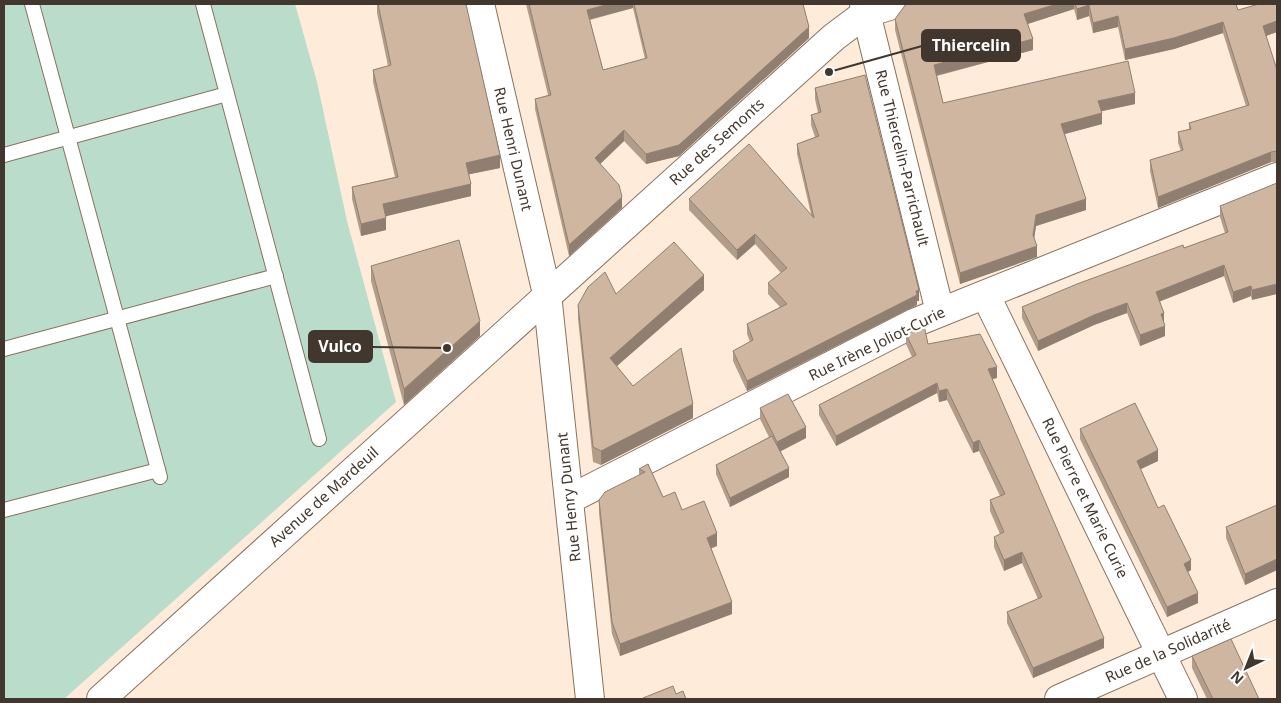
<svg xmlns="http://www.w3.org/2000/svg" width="1281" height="703" viewBox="0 0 1281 703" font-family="'Noto Sans',sans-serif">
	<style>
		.green { fill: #baddcb }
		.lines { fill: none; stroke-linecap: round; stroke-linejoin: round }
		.lane-casing { stroke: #88725f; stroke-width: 16 }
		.street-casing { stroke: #88725f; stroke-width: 30 }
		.secondary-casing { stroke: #88725f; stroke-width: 30 }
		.lane { stroke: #fff; stroke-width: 14 }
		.street { stroke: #fff; stroke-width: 28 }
		.secondary { stroke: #fff; stroke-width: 28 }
		.wall { fill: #b19d8a; fill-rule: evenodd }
		.shaded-wall { fill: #907f71 }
		.building { fill: #ceb6a1; stroke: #907f71 }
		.labels { text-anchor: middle; stroke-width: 4.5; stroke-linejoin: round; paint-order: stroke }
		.street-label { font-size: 15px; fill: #41372e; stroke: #fff }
		.leader { fill: none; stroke: #41372e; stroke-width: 2 }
		.callout-dot { fill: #41372e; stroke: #fff; stroke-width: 2 }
		.callout { fill: #41372e; stroke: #41372e; stroke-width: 2 }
		.callout-label { font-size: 16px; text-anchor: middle; font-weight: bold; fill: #fff }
	</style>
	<rect width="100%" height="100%" fill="#ffebd9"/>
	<polygon class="green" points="4,4 295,4 317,82 347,221 396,402 64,699 4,699"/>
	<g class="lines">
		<g class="lane-casing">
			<g id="lane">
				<polyline points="32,4 160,477"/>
				<polyline points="203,4 319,439"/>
				<polyline points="4,155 227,94"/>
				<polyline points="4,349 276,276"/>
				<polyline points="4,510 158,470"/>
			</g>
		</g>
		<g class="street-casing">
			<g id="street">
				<polyline points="480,4 547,294 590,699"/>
				<polyline points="896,4 866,13 940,312"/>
				<polyline points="986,296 1183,699"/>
				<polyline points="570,499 914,323 1277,177"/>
				<polyline points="1059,699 1277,603"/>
			</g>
		</g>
		<g class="secondary-casing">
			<polyline id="secondary" points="101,699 834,37 866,13 864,4"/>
		</g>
		<use href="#lane" class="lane"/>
		<use href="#street" class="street"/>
		<use href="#secondary" class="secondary"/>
	</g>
	<g class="wall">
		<polygon points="377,4 466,4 500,168 469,174 471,196 385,216 386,230 361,236 352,199 352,187 395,177 373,82 373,70 388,66 377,13"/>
		<path d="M526 4H803L809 38 679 156 646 164 624 141 600 164 622 208 569 256 535 109V99L548 95ZM633 8 645 59 603 70 590 20Z"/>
		<polygon points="906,4 1236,4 1238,10 1277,4 1277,32 1266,36 1277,70 1277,162 1271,162 1158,208 1150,171 1150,160 1181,151 1178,143 1178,132 1189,129 1189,123 1246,106 1223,33 1174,49 1125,60 1118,27 1093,33 1089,16 1077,20 1074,9 1028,24 1033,50 937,76 943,103 1135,104 1102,111 1102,124 1065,134 1086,210 1036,226 1034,238 1037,257 960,284 895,30 895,19"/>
		<polygon points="815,88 919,301 917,301 917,305 747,391 733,361 733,351 750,342 747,334 747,324 780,307 768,294 768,283 781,273 755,244 737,260 689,210 689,199 811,214 797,154 797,144 815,137 811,125 811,115 818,113 815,99"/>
		<polygon points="1277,183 1252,300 1251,296 1233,303 1224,276 1160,301 1164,324 1165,336 1140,346 1127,313 1094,325 1038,351 1022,318 1022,307 1225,233 1220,217 1220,206"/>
		<polygon points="371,266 480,336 404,405 371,281"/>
		<polygon points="704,290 617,366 633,386 693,418 601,465 593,462 578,319 578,305"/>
		<polygon points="906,334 997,378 992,379 1104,648 1033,678 1007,623 1007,612 1038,599 1022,563 1004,571 994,547 994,537 1000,534 990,511 990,500 1000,496 979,451 973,453 947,400 939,402 937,393 836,446 819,415 819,405 912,357 906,344"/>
		<polygon points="760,408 806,438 781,451 789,477 730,507 716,474 716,465 769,437 760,419"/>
		<polygon points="1080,429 1158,461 1140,469 1158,508 1191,570 1188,572 1198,603 1167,617 1080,439"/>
		<polygon points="648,464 663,497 682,510 717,546 711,548 732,614 620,656 612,634 599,513 599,500 639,475 639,469"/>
		<polygon points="1277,505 1277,570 1245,585 1226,538 1226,527"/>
		<polygon points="1192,656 1259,699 1207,699 1192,668"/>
	</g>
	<g class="shaded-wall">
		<polygon points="609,4 633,4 633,8 587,20 587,10"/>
		<polygon points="1057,4 1074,4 1074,9 1024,25 1024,14"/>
		<polygon points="1089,5 1089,16 1077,20 1077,9"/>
		<polygon points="1118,16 1118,27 1093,33 1093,23"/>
		<polygon points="1277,21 1277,32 1263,37 1263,26"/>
		<polygon points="1223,22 1223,33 1174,49 1125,60 1125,49"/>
		<polygon points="809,27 809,38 679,156 646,164 646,154"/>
		<polygon points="1033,39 1033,50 934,76 934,65"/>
		<polygon points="1135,93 1135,104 1098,112 1098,101"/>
		<polygon points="1102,113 1102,124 1061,135 1061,124"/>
		<polygon points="624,130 624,141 595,169 595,158"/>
		<polygon points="1271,152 1271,162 1158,208 1158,197"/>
		<polygon points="500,155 500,168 466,175 466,163"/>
		<polygon points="471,184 471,196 383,217 383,204"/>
		<polygon points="622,197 622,208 569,256 569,245"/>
		<polygon points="1086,199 1086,210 1036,226 1033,246 1033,235 1036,215"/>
		<polygon points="386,218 386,230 361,236 361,224"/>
		<polygon points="755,234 755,244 737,260 737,250"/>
		<polygon points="1037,246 1037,257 960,284 960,273"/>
		<polygon points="1224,265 1224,276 1156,303 1156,292"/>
		<polygon points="704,275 704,290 610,372 610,358"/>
		<polygon points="1277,284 1277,294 1252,300 1252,290"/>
		<polygon points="1251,286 1251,296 1233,303 1233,292"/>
		<polygon points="919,290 919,301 917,301 917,305 747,391 747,381"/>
		<polygon points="1127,303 1127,313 1094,325 1038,351 1038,341 1094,315"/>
		<polygon points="1164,313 1164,324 1161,314"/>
		<polygon points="480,321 480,336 404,405 404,389"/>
		<polygon points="1165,326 1165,336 1140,346 1140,335"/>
		<polygon points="997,367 997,378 988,380 988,369"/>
		<polygon points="937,383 937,393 836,446 836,436"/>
		<polygon points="947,389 947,400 939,402 939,391"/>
		<polygon points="693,404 693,418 601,465 601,451"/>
		<polygon points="806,427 806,438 777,453 777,442"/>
		<polygon points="979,440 979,451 973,453 973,443"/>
		<polygon points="1158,450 1158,461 1137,471 1137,461"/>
		<polygon points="789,468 789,477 730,507 730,498"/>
		<polygon points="717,533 717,546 707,550 707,538"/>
		<polygon points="1022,552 1022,563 1004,571 1004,560"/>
		<polygon points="1277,559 1277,570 1245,585 1245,574"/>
		<polygon points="1191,560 1191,570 1184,574 1184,564"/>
		<polygon points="1198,593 1198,603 1167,617 1167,607"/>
		<polygon points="732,602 732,614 620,656 620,644"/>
		<polygon points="1104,638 1104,648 1033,678 1033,668"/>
	</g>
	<g class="building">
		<polygon points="378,4 466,4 500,155 466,163 471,184 383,204 386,218 361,224 352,187 398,177 373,70 391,65"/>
		<polygon points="529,4 609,4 587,10 603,70 647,58 634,4 803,4 809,27 679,145 646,154 624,130 595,158 619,185 622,197 569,245 535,99 551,95"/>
		<polygon points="906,4 1057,4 1024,14 1033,39 934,65 943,103 1128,61 1135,93 1098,101 1102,113 1061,124 1086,199 1036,215 1033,235 1037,246 960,273 895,19"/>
		<polygon points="1075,4 1236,4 1238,10 1259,4 1277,4 1277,21 1263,26 1277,70 1277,151 1271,152 1158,197 1150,160 1183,150 1178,132 1191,129 1189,123 1249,105 1223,22 1174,38 1125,49 1118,16 1093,23 1089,5 1077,9"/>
		<polygon points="865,75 919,290 916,291 917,295 747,381 733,351 753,340 747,324 787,304 768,283 787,268 755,234 737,250 689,199 749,144 814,218 797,144 819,136 811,115 821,112 815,88"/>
		<polygon points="1277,183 1277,284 1252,290 1251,286 1233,292 1224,265 1156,292 1164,313 1161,314 1165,326 1140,335 1127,303 1094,315 1038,341 1022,307 1077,284 1183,245 1184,248 1228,232 1220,206"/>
		<polygon points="459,240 480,321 404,389 371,266"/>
		<polygon points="674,242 704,275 610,358 633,386 681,348 693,404 601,451 593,447 578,305 588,287 605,272 616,294"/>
		<polygon points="924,325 928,344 980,334 997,367 988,369 1104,638 1033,668 1007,612 1042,597 1022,552 1004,560 994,537 1004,532 990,500 1005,494 979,440 973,443 947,389 939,391 937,383 836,436 819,405 916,355 906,334"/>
		<polygon points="788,394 806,427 777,442 760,408"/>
		<polygon points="1135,403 1158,450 1137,461 1158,508 1164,505 1191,560 1184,564 1198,593 1167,607 1080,429"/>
		<polygon points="772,436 789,468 730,498 716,465"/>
		<polygon points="648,464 663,497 675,492 682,510 704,501 717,533 707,538 732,602 620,644 612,622 599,500 605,492 645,472 639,469"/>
		<polygon points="1277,505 1277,559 1245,574 1226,527"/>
		<polygon points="1231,639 1259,699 1213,699 1192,656"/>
		<polygon points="673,686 676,694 683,691 686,699 644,699 643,698"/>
	</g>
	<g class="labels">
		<g class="street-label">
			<text transform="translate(717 142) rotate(-42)" y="5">Rue des Semonts</text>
			<text transform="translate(513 149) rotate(77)" y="5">Rue Henri Dunant</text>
			<text transform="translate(902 158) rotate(76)" y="5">Rue Thiercelin-Parrichault</text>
			<text transform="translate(877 344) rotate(-26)" y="5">Rue Irène Joliot-Curie</text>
			<text transform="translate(324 497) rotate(-42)" y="5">Avenue de Mardeuil</text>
			<text transform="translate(569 497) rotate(-96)" y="5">Rue Henry Dunant</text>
			<text transform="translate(1085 498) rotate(64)" y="5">Rue Pierre et Marie Curie</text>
			<text transform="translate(1168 651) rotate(-24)" y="5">Rue de la Solidarité</text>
		</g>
	</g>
	<path class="leader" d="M829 72L922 46M447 348L372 347"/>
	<g class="callout-dot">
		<circle cx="829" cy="72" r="5"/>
		<circle cx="447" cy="348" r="5"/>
	</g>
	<g class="callout">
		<rect x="922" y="30" width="98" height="31" rx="5"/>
		<rect x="309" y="331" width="63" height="31" rx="5"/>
	</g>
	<g class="callout-label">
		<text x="971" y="51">Thiercelin</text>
		<text x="340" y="352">Vulco</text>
	</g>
	<rect width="1281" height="703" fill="none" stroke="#41372e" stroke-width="10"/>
	<g transform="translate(1246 668) rotate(223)" stroke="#ffffff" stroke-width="4" paint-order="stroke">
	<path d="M0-4L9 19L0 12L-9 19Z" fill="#41372e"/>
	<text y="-8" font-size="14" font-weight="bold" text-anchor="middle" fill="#41372e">N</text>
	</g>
</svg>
